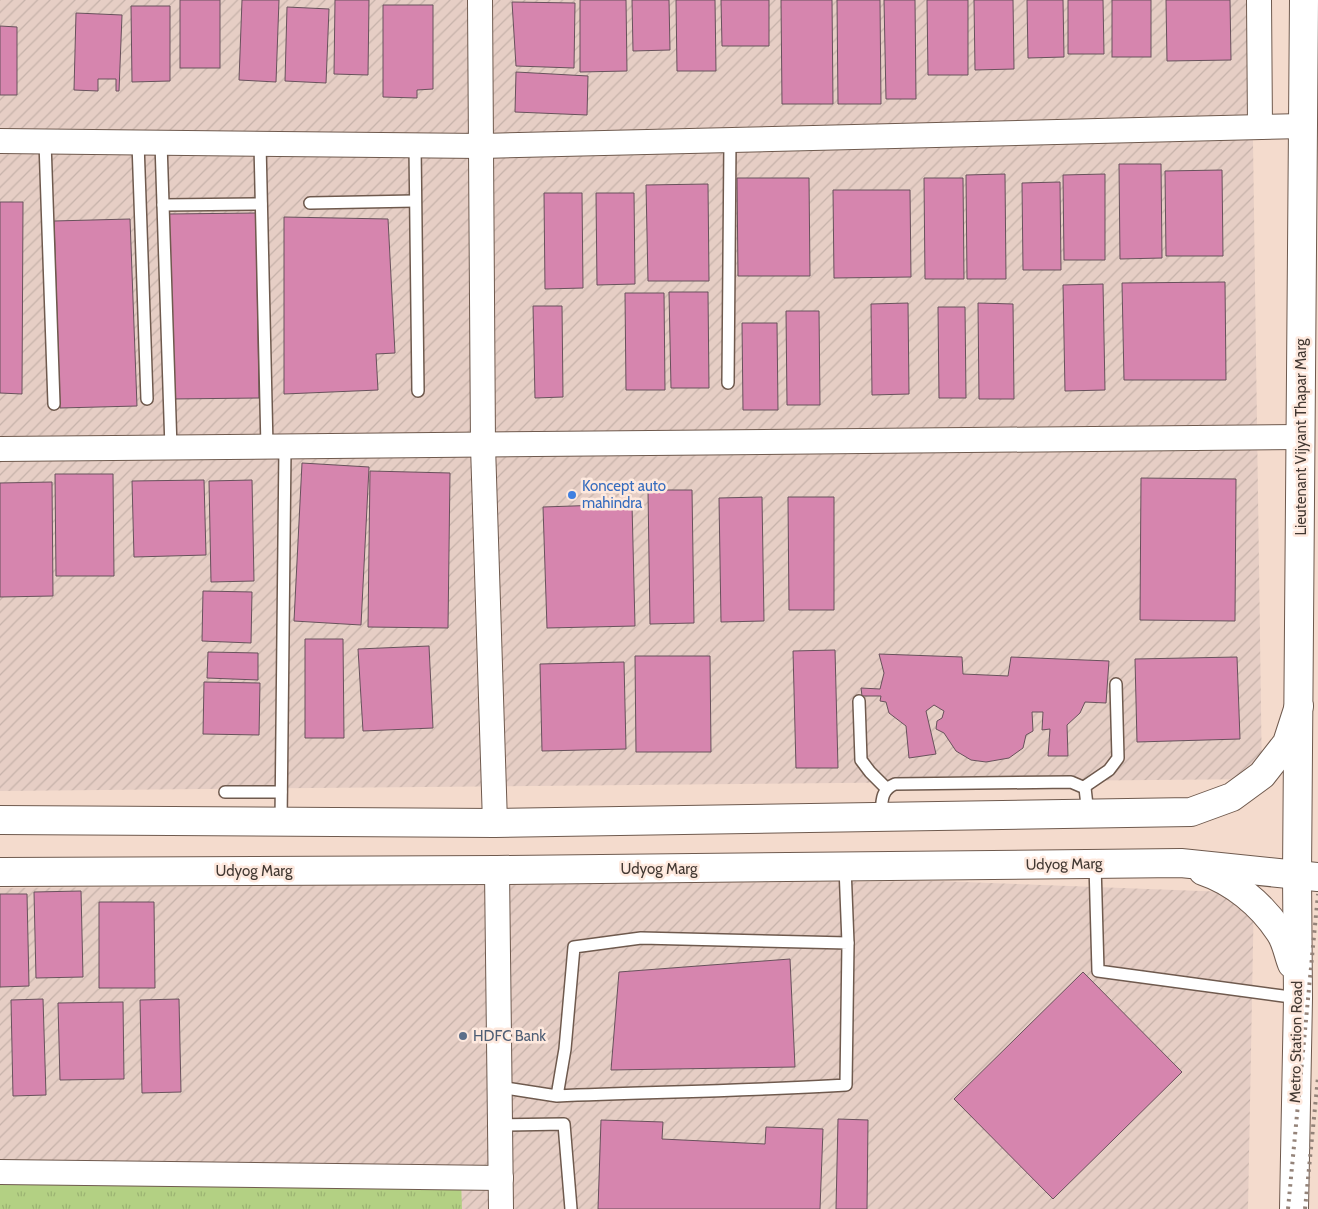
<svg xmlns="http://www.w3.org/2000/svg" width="1318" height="1209" viewBox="0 0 1318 1209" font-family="Cabin,sans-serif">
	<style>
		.industrial { fill: url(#industrial-furrows) }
		.park { fill: url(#park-tufts) }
		.building { fill: #d685ae; stroke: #68525c }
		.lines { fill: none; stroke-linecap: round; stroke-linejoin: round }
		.lane-casing { stroke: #6f5a4e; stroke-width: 14 }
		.street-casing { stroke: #6f5a4e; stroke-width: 26 }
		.secondary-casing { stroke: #6f5a4e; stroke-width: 30 }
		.lane { stroke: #fff; stroke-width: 11 }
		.street { stroke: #fff; stroke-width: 24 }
		.secondary { stroke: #fff; stroke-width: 28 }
		.rail { stroke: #948379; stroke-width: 4; stroke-dasharray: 2.5 5; stroke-linecap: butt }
		.shop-dot { fill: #3f7fe0; stroke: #fee9de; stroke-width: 2 }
		.service-dot { fill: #5c6f8a; stroke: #fee9de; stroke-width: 2 }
		.labels { text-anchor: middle; stroke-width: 5; stroke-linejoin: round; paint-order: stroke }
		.street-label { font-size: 15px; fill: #423832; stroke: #fee9de }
		.shop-label { font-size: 15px; fill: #366cbe; stroke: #fee9de; text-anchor: start }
		.service-label { font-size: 15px; fill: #4e5e75; stroke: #fee9de; text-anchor: start }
	</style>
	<defs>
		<pattern id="industrial-furrows" width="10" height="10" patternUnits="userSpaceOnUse" patternTransform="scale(1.25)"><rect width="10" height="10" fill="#e6cec5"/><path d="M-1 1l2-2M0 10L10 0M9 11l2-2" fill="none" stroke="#c6b2aa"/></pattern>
		<pattern id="park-tufts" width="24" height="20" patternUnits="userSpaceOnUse" patternTransform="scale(1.25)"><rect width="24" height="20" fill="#b3d083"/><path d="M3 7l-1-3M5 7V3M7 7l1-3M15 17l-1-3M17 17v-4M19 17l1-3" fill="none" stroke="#9bb372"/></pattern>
	</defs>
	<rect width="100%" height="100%" fill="#f4dbcd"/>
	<g class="industrial">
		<polygon points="0,0 1251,0 1262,779 0,791"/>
		<polygon points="936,881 1254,893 1248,1209 0,1209 0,888"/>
	</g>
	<polygon class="park" points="461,1180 462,1209 0,1209 0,1182"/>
	<g class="building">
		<rect x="180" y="0" width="40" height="68"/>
		<polygon points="242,0 279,0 276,82 239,80"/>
		<polygon points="335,0 369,0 368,75 334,74"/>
		<polygon points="580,0 626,0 627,71 580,72"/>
		<polygon points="632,0 669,0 670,50 633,51"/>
		<polygon points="676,0 715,0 716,71 677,71"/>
		<polygon points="721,0 769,0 769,46 722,46"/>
		<polygon points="781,0 832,0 833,104 782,104"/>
		<polygon points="837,0 880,0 881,104 838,104"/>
		<polygon points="884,0 915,0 916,99 886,99"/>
		<polygon points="927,0 968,0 968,75 928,75"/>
		<polygon points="974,0 1013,0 1014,69 975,70"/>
		<polygon points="1027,0 1063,0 1064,57 1028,58"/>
		<polygon points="1068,0 1103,0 1104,54 1068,54"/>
		<rect x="1112" y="0" width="39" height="57"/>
		<polygon points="1166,0 1230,0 1231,60 1167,61"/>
		<polygon points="512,2 575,3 574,68 516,66"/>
		<polygon points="383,5 433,5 433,89 417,90 417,98 383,97"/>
		<polygon points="131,6 170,6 170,81 132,82"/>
		<polygon points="287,7 329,9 326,83 285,81"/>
		<polygon points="76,13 122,15 119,91 116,91 116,79 98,79 98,91 74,90"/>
		<polygon points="0,26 17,27 17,95 0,95"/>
		<polygon points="516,72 588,76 587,115 515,112"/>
		<polygon points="1119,164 1161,164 1162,258 1120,259"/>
		<polygon points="1222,170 1223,256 1166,256 1165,171"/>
		<polygon points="1005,174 1006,279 967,279 966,175"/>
		<polygon points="1105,174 1105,260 1064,260 1063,175"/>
		<polygon points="737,178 809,178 810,276 738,276"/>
		<polygon points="924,178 963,178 964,279 925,279"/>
		<polygon points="1060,182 1061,270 1023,270 1022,183"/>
		<polygon points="708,184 709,281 648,281 646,185"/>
		<polygon points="833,190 910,190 911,277 834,278"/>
		<polygon points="544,193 582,193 583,288 545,289"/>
		<polygon points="596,193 634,193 635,284 597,285"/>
		<polygon points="0,202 23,202 22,394 0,393"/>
		<polygon points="256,213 259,398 171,399 169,214"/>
		<polygon points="284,217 388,219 395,353 376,354 378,390 284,394"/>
		<polygon points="130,219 137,406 60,408 54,221"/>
		<polygon points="1225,282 1226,380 1124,380 1122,283"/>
		<polygon points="1103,284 1105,390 1065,391 1063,285"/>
		<polygon points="669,292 708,292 709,388 671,388"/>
		<polygon points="625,293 664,293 665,390 626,390"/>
		<polygon points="908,303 909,394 872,395 871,304"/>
		<polygon points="978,303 1013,304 1014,399 979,399"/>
		<polygon points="533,306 562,306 563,397 535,398"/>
		<polygon points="938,307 965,307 966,398 939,398"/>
		<polygon points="786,311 819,311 820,405 787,405"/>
		<polygon points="742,323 777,323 778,410 743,410"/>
		<polygon points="302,463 369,467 361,625 294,621"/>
		<polygon points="370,471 450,473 448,628 368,627"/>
		<polygon points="55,474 113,474 114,576 56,576"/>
		<polygon points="1141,478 1236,479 1235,621 1140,620"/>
		<polygon points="204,480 206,555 134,557 132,481"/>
		<polygon points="252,480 254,581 211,582 209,481"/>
		<polygon points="52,482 53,596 0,597 0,483"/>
		<polygon points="648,490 692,490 694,623 650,624"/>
		<polygon points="762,497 764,621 721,622 719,498"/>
		<polygon points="788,497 834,497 834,610 789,610"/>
		<polygon points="632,504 635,626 547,628 543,507"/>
		<polygon points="203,591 252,592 251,643 202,641"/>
		<polygon points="305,639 343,639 344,738 305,738"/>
		<polygon points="429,646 433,728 363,731 358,649"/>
		<polygon points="835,650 838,768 796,768 793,651"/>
		<polygon points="208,652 258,653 258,680 207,678"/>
		<polygon points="879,654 962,657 963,674 1008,676 1011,657 1109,661 1106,703 1085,702 1080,713 1067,725 1068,756 1048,756 1050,729 1042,730 1043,712 1032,712 1033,731 1026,735 1023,748 1009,758 986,762 971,760 956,751 944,733 936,729 937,721 942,718 944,711 934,705 926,711 936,754 909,758 906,726 889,713 886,702 880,701 881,696 862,696 861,688 880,689 884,673"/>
		<polygon points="635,656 710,656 711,752 636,752"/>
		<polygon points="1237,657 1240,739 1137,742 1135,659"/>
		<polygon points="624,662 626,749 542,751 540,664"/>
		<polygon points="204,682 260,683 259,735 203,734"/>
		<polygon points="81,891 83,977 36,978 34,892"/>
		<polygon points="0,894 27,894 29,986 0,987"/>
		<polygon points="99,902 154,902 155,988 99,988"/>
		<polygon points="790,959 795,1067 611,1070 619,972"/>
		<polygon points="1083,972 1182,1072 1053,1199 954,1099"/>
		<polygon points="43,999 46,1095 13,1096 11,1000"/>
		<polygon points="179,999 181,1092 142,1093 140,1000"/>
		<polygon points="123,1002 124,1079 60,1080 58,1003"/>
		<polygon points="838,1119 868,1120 867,1209 836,1209"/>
		<polygon points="601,1120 663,1122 662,1139 765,1144 766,1127 823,1129 820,1209 598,1209"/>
	</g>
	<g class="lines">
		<g class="lane-casing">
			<g id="lane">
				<polyline points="45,142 54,404"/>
				<polyline points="138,143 147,399"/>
				<polyline points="161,143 171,448"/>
				<polyline points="260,144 267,447"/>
				<polyline points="415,146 418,391"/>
				<polyline points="310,203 415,201"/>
				<polyline points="163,205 261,204"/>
				<polyline points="728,383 730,140"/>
				<polyline points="859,701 861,760 870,772 887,789"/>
				<polyline points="1084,787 1109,770 1118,758 1116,684"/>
				<polyline points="225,792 281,792"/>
				<path d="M881 817C882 803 880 790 895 784L1071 782 1085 788 1088 814"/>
				<polyline points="281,822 285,447"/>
				<polyline points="1095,864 1098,971 1298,998"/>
				<polyline points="845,867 848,943"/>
				<path d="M499 1087 557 1096 565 1049 574 947 641 938 848 943 846 1085C750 1091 654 1092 557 1096"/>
				<polyline points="500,1125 564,1124 571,1209"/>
			</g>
		</g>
		<g class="street-casing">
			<g id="street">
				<polyline points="480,0 483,446 495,823"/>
				<polyline points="1259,0 1260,127"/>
				<polyline points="0,141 482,146 1303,126"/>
				<polyline points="0,449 1301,437"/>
				<polyline points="497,870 501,1209"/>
				<polyline points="0,1172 501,1178"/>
			</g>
		</g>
		<g class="secondary-casing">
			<g id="secondary">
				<polyline points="0,820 495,823 1191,812 1232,797 1262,775 1287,743 1299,706"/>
				<path d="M1203 871C1233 881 1261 904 1279 931 1286 940 1288 954 1292 964"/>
				<polyline points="0,872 497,870 1181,863 1318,877"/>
				<polyline points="1294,1209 1298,998 1297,875 1304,0"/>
			</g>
		</g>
		<use href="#lane" class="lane"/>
		<use href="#street" class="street"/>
		<use href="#secondary" class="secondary"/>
		<g class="rail">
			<polyline points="1288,1209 1318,894"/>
			<polyline points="1305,1209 1318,1077"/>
		</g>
	</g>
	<circle class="shop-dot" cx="572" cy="495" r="5"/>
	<circle class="service-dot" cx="463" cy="1036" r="5"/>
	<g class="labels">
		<g class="street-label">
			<text transform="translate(1301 437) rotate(-90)" y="5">Lieutenant Vijyant Thapar Marg</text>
			<text transform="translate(1064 864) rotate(-1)" y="5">Udyog Marg</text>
			<text x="659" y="874">Udyog Marg</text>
			<text x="254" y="876">Udyog Marg</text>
			<text transform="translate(1296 1042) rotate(-89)" y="5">Metro Station Road</text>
		</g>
		<g class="shop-label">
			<text x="582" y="491">Koncept auto<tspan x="582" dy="17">mahindra</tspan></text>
		</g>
		<g class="service-label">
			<text x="473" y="1041">HDFC Bank</text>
		</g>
	</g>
</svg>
